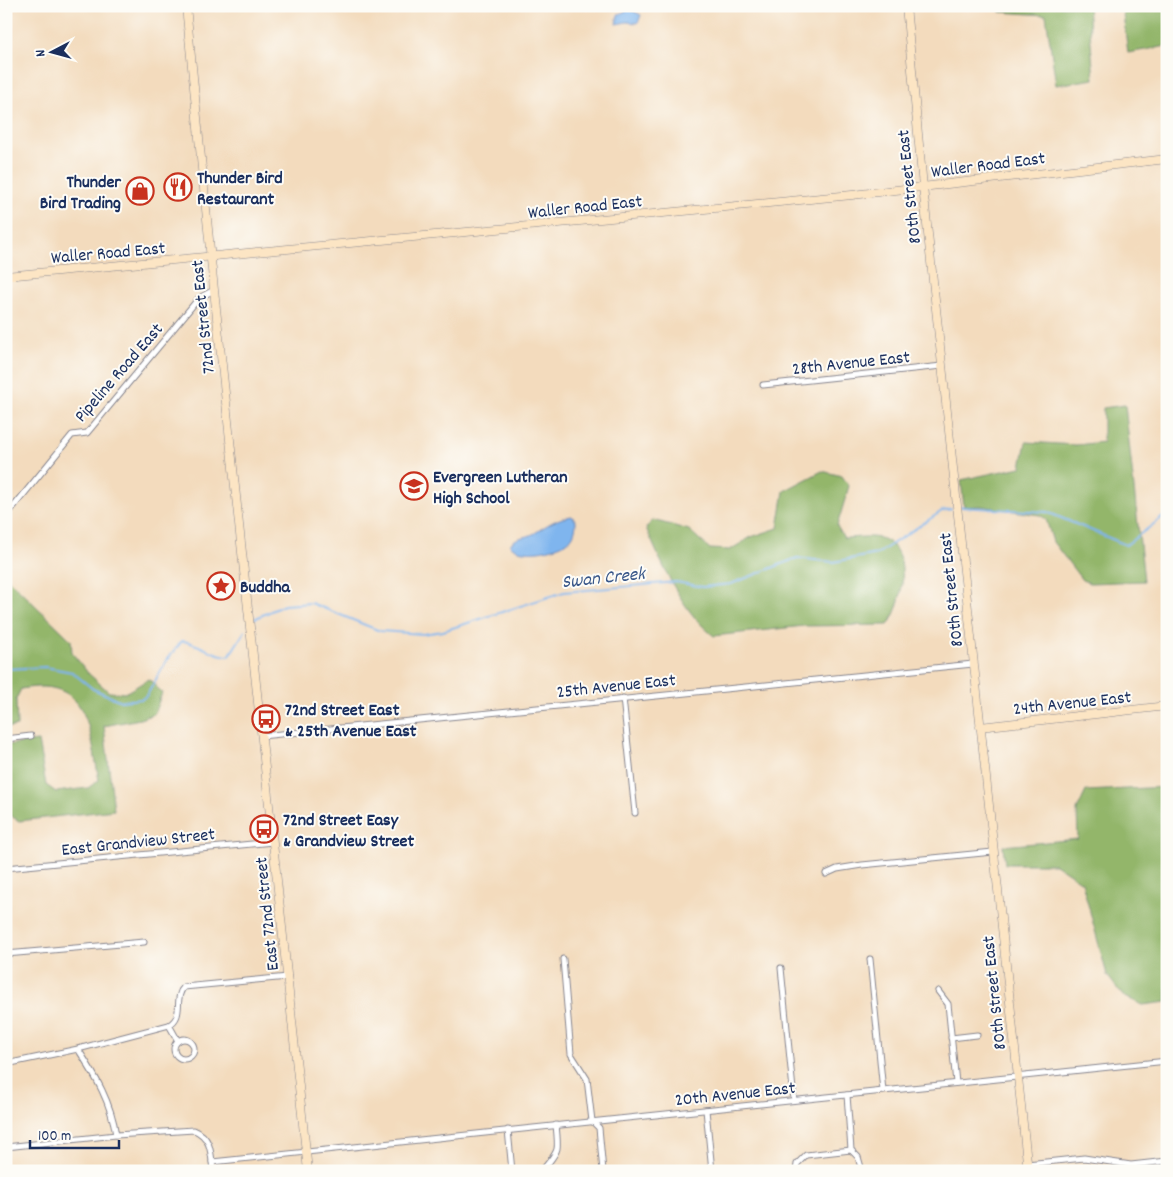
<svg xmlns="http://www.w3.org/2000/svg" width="1173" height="1177" viewBox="0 0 1173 1177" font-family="Dekko,sans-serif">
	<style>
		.forest { fill: #93b66a; stroke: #577264 }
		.water { fill: #7fb5ee; stroke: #4d72a6 }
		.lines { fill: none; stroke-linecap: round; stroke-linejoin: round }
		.stream { stroke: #7fb5ee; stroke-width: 2 }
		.street-casing { stroke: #87858e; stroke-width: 7 }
		.secondary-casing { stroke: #87858e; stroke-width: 9 }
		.street { stroke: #fff; stroke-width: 5 }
		.secondary { stroke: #fce5c4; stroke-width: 8 }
		.labels { text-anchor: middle; stroke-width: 4; stroke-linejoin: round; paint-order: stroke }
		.street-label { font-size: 18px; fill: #1b2f5e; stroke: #fdfcf7 }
		.poi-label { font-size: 18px; font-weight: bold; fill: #1b2f5e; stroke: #fdfcf7; text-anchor: start }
		.water-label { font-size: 19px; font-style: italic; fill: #395789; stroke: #fdfcf7 }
	</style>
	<rect width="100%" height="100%" fill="#fdfcf7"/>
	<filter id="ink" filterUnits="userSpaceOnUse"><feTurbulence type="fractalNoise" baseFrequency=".02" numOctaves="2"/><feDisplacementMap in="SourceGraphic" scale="10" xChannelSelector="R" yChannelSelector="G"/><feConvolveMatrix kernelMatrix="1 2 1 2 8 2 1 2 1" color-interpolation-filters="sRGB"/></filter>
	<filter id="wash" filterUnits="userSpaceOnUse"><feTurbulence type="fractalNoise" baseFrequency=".0096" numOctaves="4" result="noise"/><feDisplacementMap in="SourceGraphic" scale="20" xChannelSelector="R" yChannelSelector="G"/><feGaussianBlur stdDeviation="1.12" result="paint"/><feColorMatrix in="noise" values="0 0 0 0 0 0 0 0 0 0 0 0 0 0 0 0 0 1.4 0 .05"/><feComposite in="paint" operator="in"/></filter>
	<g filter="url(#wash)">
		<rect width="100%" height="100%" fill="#f3dbbd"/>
		<g class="forest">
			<polygon points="999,6 1088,6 1094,79 1056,85 1046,15 1000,12"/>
			<polygon points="1122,6 1167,6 1167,46 1128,53"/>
			<polygon points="1125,405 1144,581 1090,583 1082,580 1053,542 1046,519 1040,515 980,506 964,507 961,480 1021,467 1026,442 1076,445 1103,442 1103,408"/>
			<path d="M822 471 842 476 849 486 837 526 844 538C856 538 871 535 883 539 913 551 903 605 888 625L804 626 714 636C681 611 663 566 646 528L653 520 689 530 710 549 730 550 751 537 778 528 784 491Z"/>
			<path d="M6 577 71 640 72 653 89 674 109 692 125 693 149 679 162 693 154 714 140 719 104 726 114 810 19 821 6 813V745L38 741 46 785 56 792 88 788 99 780C89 728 89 676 21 689L16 699 17 726 6 728Z"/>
			<polygon points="1167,787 1167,1002 1143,1005 1123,996 1107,975 1082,882 1055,864 1005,864 1003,846 1078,839 1077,810 1086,791"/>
		</g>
		<g class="water">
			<polygon points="629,9 641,15 638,23 627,22 616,24 618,15"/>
			<path d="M572 516 576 521C576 529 574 537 567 542 555 550 521 557 510 545 515 536 527 538 535 533 547 525 557 518 572 516Z"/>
		</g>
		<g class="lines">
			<g class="stream">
				<polyline points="961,507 1047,512 1126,545 1167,514"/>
				<polyline points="254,619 284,605 311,603 380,631 423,634 443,631 564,592 676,582 703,587 731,584 797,558 833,562 877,554 942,511 951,509"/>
				<path d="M6 669 45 667 72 672 93 689 121 701 142 699 147 695 168 658 182 641C200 643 213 656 229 656L245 631"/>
			</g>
		</g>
	</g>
	<g filter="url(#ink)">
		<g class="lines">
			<g class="street-casing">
				<g id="street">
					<polyline points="763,385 942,366"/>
					<polyline points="6,516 72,435 87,433 199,298 214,290"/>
					<polyline points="623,698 635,813"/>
					<polyline points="261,736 973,664"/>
					<polyline points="6,739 31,736"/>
					<polyline points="6,868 273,842"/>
					<polyline points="826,874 837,869 862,865 993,852"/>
					<polyline points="6,954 144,942"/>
					<polyline points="563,959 571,1054 587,1079 592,1121 599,1128 603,1171"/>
					<polyline points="870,959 883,1091"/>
					<polyline points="781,968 794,1100"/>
					<polyline points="938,991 948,1004 956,1083"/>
					<polyline points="169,1025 178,1041"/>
					<polyline points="951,1038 977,1035"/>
					<circle cx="184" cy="1049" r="10"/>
					<path d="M78 1049C96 1077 111 1102 116 1135"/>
					<path d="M6 1064 78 1049 169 1025C185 1016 173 998 184 987L288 977"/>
					<polyline points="847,1095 851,1150 858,1157 862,1171"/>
					<polyline points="706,1110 712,1171"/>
					<polyline points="508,1130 512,1171"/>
					<path d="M6 1147 116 1135 194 1130C212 1137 211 1155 213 1171"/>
					<polyline points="212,1162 1167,1061"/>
					<polyline points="1027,1164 1084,1158 1131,1165 1167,1161"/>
					<path d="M542 1171C559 1149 559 1154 556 1125"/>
					<polyline points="796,1171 797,1164 806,1155 851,1150"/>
				</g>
			</g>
			<g class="secondary-casing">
				<g id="secondary">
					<polyline points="186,6 214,290 308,1171"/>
					<polyline points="906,6 923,187 1028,1171"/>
					<polyline points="6,276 852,195 1167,159"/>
					<polyline points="980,727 1167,706"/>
				</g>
			</g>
			<use href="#street" class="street"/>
			<use href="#secondary" class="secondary"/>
		</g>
	</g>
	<defs>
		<g id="restaurant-ring" transform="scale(1.4375)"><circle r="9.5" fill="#fdfcf7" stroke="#c8321e" stroke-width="1.5"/><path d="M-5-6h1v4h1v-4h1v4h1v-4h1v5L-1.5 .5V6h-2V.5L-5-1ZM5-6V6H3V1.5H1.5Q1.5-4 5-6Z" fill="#c8321e"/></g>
		<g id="shop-ring" transform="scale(1.4375)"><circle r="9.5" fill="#fdfcf7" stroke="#c8321e" stroke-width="1.5"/><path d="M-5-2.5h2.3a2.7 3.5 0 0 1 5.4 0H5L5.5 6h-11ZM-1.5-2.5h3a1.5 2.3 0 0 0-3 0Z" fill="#c8321e"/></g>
		<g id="school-ring" transform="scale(1.4375)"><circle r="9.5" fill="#fdfcf7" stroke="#c8321e" stroke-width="1.5"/><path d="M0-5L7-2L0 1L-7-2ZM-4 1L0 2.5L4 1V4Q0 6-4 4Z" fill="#c8321e"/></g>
		<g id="sight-ring" transform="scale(1.4375)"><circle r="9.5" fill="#fdfcf7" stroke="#c8321e" stroke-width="1.5"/><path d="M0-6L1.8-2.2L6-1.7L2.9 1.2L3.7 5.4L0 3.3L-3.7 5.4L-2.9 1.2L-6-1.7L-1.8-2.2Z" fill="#c8321e"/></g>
		<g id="bus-ring" transform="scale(1.4375)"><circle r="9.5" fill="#fdfcf7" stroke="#c8321e" stroke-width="1.5"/><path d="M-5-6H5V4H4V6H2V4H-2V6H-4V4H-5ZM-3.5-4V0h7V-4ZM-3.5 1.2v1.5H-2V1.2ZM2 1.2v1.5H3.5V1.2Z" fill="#c8321e"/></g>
	</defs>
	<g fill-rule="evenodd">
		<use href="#restaurant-ring" x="178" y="187"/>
		<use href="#shop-ring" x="140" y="191"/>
		<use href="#school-ring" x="414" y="486"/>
		<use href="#sight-ring" x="221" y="586"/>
		<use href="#bus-ring" x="266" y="719"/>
		<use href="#bus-ring" x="264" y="829"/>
	</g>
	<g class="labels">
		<g class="street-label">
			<text transform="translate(988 164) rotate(-7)" y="6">Waller Road East</text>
			<text transform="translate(908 187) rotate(-96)" y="6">80th Street East</text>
			<text transform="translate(585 206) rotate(-6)" y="6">Waller Road East</text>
			<text transform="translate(108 252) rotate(-5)" y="6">Waller Road East</text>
			<text transform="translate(202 317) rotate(-96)" y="6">72nd Street East</text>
			<text transform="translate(851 362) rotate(-6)" y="6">28th Avenue East</text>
			<text transform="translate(118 372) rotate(-49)" y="6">Pipeline Road East</text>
			<text transform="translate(950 590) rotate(-96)" y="6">80th Street East</text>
			<text transform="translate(616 685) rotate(-6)" y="6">25th Avenue East</text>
			<text transform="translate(1072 702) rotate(-6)" y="6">24th Avenue East</text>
			<text transform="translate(138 841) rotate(-6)" y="6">East Grandview Street</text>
			<text transform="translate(266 914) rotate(-96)" y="6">East 72nd Street</text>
			<text transform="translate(993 993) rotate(-96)" y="6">80th Street East</text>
			<text transform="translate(735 1093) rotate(-6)" y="6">20th Avenue East</text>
		</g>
		<g class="poi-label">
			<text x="197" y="183">Thunder Bird<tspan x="197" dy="21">Restaurant</tspan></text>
			<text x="121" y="187" text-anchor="end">Thunder<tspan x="121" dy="21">Bird Trading</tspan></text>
			<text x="433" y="482">Evergreen Lutheran<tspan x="433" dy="21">High School</tspan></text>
			<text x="240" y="592">Buddha</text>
			<text x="285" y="715">72nd Street East<tspan x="285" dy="21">&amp; 25th Avenue East</tspan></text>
			<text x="283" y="825">72nd Street Easy<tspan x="283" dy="21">&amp; Grandview Street</tspan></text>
		</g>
		<g class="water-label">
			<text transform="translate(603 576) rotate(-6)" y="7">Swan Creek</text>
		</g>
	</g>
	<rect width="1173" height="1177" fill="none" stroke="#fdfcf7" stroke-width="25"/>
	<g transform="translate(52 52) rotate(264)" stroke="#fdfcf7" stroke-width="4" paint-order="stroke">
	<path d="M0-4L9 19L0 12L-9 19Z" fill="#1b2f5e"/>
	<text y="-8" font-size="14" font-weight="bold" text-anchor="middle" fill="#1b2f5e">N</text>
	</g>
	<path d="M30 1140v8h89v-8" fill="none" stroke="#1b2f5e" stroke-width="2.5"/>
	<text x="38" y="1140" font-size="15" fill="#1b2f5e" stroke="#fdfcf7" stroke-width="4" paint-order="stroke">100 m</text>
</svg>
